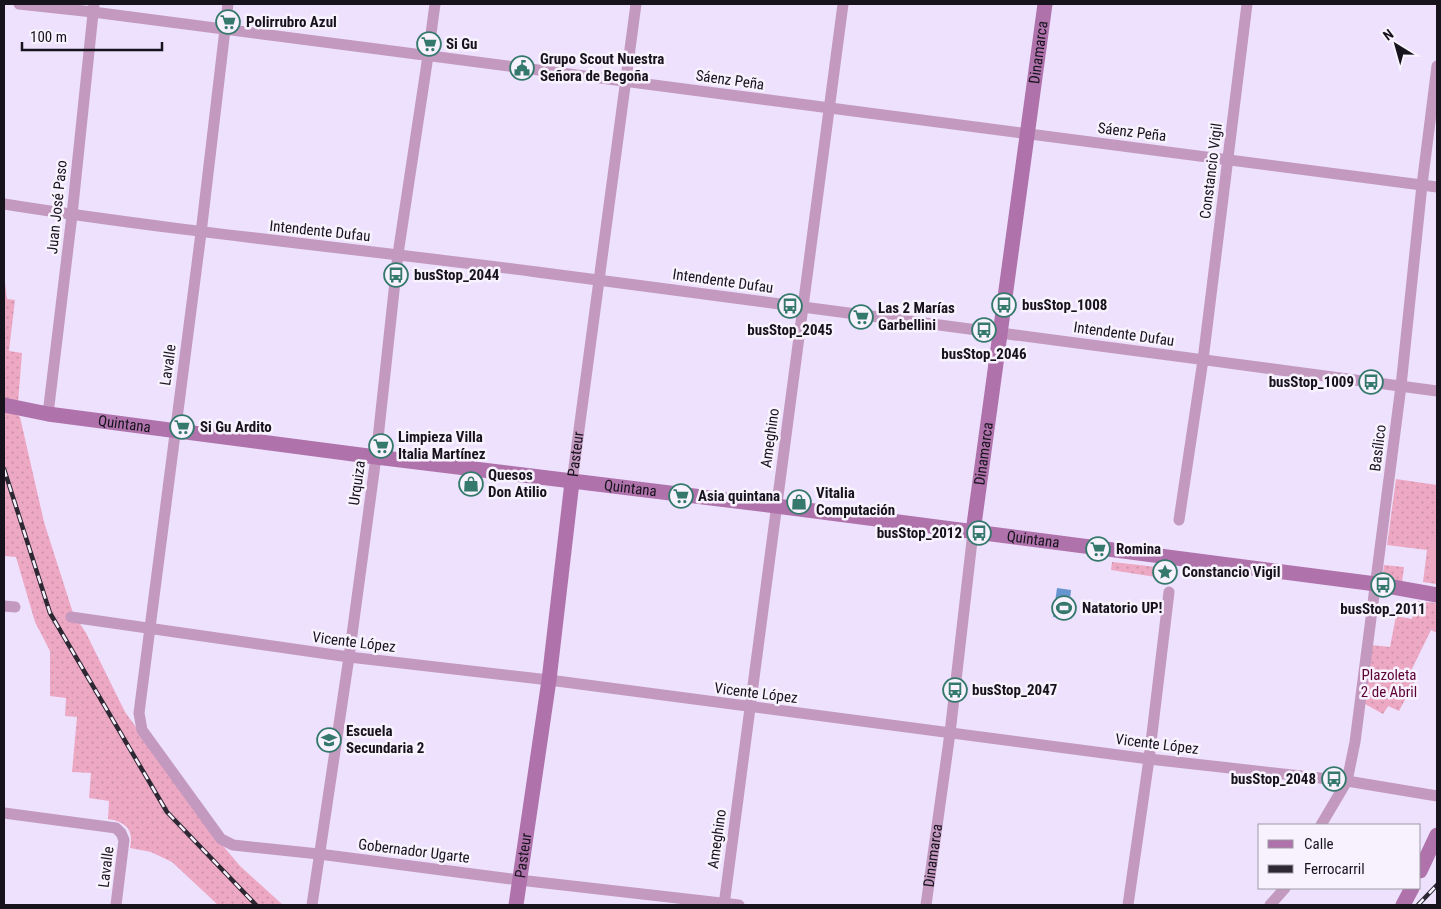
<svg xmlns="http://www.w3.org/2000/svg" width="1441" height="909" viewBox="0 0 1441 909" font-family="'Roboto Condensed',sans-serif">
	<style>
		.grass { fill: url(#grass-dots) }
		.pitch { fill: #eda8c3 }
		.water { fill: #6695cf }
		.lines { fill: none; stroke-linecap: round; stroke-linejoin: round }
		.street { stroke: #c399c0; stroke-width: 11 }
		.secondary { stroke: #af72ab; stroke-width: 15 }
		.rail-casing { stroke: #2d2834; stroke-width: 4.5 }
		.rail { stroke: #f7f2fe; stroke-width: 2.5; stroke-dasharray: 8; stroke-linecap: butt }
		.labels { text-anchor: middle; stroke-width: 5; stroke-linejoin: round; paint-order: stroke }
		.poi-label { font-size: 15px; font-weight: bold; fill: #17131d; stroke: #f7f2fe; text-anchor: start }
		.street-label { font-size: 15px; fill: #17131d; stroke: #f7f2fe }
		.park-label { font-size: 15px; fill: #5c0034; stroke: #f7f2fe }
	</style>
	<defs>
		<pattern id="grass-dots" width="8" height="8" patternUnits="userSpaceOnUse" patternTransform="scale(1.25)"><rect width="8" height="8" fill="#eda8c3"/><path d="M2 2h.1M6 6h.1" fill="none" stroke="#ca90a7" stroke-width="1.8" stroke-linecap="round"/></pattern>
	</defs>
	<rect width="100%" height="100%" fill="#ede1fe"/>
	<g class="grass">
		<polygon points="4,275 7,299 15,300 9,351 22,353 18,403 4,401"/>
		<path d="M4 410 12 412 20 417 44 522 73 613 86 633 125 712 219 841 240 866 283 905H218L172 862 151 852 130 848C134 829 126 822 108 819L109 801 89 798 91 773 72 772 77 717 65 716 66 698 50 696V651L35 622 16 557 5 556 4 551Z"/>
		<polygon points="1396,479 1437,485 1437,584 1423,582 1427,550 1387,545"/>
		<polygon points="1112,562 1157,567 1162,571 1162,578 1111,570"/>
		<polygon points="1384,565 1404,567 1402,583 1382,581"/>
		<polygon points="1415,601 1437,603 1437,633 1431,630 1409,675 1416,679 1399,711 1388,706 1383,714 1365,704 1372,645 1390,647 1396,616 1412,619"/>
	</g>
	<polygon class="pitch" points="1432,539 1437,539 1437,575 1428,574"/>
	<polygon class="water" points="1057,588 1071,590 1068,619 1053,617"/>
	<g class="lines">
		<g class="street">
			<polyline points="19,4 93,12 1437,187"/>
			<polyline points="228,4 201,233 139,713 142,730 221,839 233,845 319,854 519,880 739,905"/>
			<path d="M4 204C181 232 359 249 537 272 837 310 1137 351 1437 391"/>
			<polyline points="48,414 72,215 94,4"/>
			<path id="s1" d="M572 482 636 4"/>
			<polyline points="1179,520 1203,360 1247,4"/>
			<polyline points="4,606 15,607"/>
			<polyline points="71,617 349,657 549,680 1149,759 1347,781 1437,796"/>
			<polyline points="4,813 116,828 121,833 124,840 116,905"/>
			<polyline points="1321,825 1347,781 1355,742 1401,386 1422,185 1437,66"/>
			<polyline points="312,905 349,657 376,457 398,254 428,56 435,4"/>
			<polyline points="724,905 843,4"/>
			<path id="s2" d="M926 905 950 733 973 532"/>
			<polyline points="1128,905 1149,759 1169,592"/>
			<polyline points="1270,905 1285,888"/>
		</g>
		<g class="secondary">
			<path id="s3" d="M4 405 48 414 376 457 776 506 1376 584 1437 595"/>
			<path id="s4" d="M973 532 1045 4"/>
			<polyline points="1420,871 1437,835"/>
			<path id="s5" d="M516 905 549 680 572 482"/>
			<polyline points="1403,905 1412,888"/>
		</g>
		<g class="rail-casing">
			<g id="rail">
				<polyline points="4,469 50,613 167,812 256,905"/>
				<polyline points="1418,905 1437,885"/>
			</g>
		</g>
		<use href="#rail" class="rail"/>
	</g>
	<defs>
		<g id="supermarket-ring" transform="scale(1.25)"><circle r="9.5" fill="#f7f2fe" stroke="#35796c" stroke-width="1.5"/><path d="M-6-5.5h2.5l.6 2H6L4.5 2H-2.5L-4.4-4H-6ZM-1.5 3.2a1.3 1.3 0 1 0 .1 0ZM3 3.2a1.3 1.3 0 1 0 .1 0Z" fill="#35796c"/></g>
		<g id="civic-ring" transform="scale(1.25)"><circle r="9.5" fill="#f7f2fe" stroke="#35796c" stroke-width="1.5"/><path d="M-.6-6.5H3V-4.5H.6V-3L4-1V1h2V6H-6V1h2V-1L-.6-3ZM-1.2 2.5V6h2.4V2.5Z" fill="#35796c"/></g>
		<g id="bus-ring" transform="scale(1.25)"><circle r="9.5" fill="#f7f2fe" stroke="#35796c" stroke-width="1.5"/><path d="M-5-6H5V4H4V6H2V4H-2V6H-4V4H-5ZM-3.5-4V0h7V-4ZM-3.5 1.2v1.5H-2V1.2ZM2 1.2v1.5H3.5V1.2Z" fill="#35796c"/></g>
		<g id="shop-ring" transform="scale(1.25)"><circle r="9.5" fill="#f7f2fe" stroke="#35796c" stroke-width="1.5"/><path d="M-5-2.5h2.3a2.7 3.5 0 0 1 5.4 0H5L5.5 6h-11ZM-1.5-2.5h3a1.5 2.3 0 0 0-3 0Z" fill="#35796c"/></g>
		<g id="sight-ring" transform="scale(1.25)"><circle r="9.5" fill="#f7f2fe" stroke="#35796c" stroke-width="1.5"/><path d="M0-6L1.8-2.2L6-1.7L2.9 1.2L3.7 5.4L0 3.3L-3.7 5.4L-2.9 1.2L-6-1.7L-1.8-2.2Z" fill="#35796c"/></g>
		<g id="stadium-ring" transform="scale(1.25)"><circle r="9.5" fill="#f7f2fe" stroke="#35796c" stroke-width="1.5"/><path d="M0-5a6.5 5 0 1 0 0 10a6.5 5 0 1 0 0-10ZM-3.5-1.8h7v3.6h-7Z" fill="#35796c"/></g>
		<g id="school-ring" transform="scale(1.25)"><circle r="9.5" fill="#f7f2fe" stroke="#35796c" stroke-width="1.5"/><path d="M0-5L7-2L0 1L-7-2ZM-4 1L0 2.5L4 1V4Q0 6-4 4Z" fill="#35796c"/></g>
	</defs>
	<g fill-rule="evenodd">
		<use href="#supermarket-ring" x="228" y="22"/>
		<use href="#supermarket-ring" x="429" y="44"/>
		<use href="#civic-ring" x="522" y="68"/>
		<use href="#bus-ring" x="396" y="275"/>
		<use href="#bus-ring" x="1004" y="305"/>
		<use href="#bus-ring" x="790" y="306"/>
		<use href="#supermarket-ring" x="861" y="317"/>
		<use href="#bus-ring" x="984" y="330"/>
		<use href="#bus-ring" x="1371" y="382"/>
		<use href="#supermarket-ring" x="182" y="427"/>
		<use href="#supermarket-ring" x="381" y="446"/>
		<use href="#shop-ring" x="471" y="484"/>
		<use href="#supermarket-ring" x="681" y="496"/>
		<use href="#shop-ring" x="799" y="502"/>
		<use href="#bus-ring" x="979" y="533"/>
		<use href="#supermarket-ring" x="1098" y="549"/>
		<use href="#sight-ring" x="1165" y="572"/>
		<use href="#bus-ring" x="1383" y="585"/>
		<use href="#stadium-ring" x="1064" y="608"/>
		<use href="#bus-ring" x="955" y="690"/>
		<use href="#school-ring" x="329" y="740"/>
		<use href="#bus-ring" x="1334" y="779"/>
	</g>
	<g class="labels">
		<g class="poi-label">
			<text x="246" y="27">Polirrubro Azul</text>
			<text x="446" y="49">Si Gu</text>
			<text x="540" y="64">Grupo Scout Nuestra<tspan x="540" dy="17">Señora de Begoña</tspan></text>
			<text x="414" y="280">busStop_2044</text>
			<text x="1022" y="310">busStop_1008</text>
			<text x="878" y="313">Las 2 Marías<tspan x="878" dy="17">Garbellini</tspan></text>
			<text x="790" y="335" text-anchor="middle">busStop_2045</text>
			<text x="984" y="359" text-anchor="middle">busStop_2046</text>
			<text x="1354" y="387" text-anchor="end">busStop_1009</text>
			<text x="200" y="432">Si Gu Ardito</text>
			<text x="398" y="442">Limpieza Villa<tspan x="398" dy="17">Italia Martínez</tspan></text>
			<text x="488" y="480">Quesos<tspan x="488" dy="17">Don Atilio</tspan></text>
			<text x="816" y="498">Vitalia<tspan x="816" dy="17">Computación</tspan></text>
			<text x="698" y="501">Asia quintana</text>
			<text x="962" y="538" text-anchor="end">busStop_2012</text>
			<text x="1116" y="554">Romina</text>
			<text x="1182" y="577">Constancio Vigil</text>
			<text x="1082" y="613">Natatorio UP!</text>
			<text x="1383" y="614" text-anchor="middle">busStop_2011</text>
			<text x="972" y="695">busStop_2047</text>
			<text x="346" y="736">Escuela<tspan x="346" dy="17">Secundaria 2</tspan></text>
			<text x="1316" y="784" text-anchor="end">busStop_2048</text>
		</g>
		<g class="street-label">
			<text dy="5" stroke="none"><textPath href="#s4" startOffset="484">Dinamarca</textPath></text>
			<text transform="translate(730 80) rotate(8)" y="5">Sáenz Peña</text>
			<text transform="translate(1132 132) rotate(7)" y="5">Sáenz Peña</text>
			<text transform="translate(1211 171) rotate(-83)" y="5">Constancio Vigil</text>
			<text transform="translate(57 207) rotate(-84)" y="5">Juan José Paso</text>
			<text transform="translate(320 231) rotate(6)" y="5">Intendente Dufau</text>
			<text transform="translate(723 281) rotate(8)" y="5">Intendente Dufau</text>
			<text transform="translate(1124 334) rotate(8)" y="5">Intendente Dufau</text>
			<text transform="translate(168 365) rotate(-82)" y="5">Lavalle</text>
			<text dy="5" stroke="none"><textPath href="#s3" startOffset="122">Quintana</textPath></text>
			<text transform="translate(770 438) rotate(-82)" y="5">Ameghino</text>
			<text transform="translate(1378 448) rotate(-83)" y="5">Basílico</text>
			<text dy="5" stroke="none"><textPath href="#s4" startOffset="79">Dinamarca</textPath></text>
			<text dy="5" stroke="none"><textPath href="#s1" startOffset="28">Pasteur</textPath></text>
			<text transform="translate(357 483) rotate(-82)" y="5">Urquiza</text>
			<text dy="5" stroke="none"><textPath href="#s3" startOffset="632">Quintana</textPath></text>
			<text dy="5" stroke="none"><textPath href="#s3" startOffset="1038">Quintana</textPath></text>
			<text transform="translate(354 642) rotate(7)" y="5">Vicente López</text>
			<text transform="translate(756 693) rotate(7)" y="5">Vicente López</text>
			<text transform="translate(1157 744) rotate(7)" y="5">Vicente López</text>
			<text transform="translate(717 839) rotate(-82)" y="5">Ameghino</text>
			<text transform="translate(414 851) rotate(7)" y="5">Gobernador Ugarte</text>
			<text dy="5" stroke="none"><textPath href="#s5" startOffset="50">Pasteur</textPath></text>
			<text dy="5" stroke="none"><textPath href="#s2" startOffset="50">Dinamarca</textPath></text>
			<text transform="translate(106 867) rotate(-83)" y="5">Lavalle</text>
		</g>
		<g class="park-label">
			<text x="1389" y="680">Plazoleta<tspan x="1389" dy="17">2 de Abril</tspan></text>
		</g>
	</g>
	<rect width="1441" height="909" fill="none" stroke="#17131d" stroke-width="10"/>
	<rect x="1258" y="824" width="162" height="65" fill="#f7f2fe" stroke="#9d99a4"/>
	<rect x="1268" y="840" width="25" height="8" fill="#af72ab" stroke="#9d99a4"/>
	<text x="1304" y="849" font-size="15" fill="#17131d">Calle</text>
	<rect x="1268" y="865" width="25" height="8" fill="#2d2834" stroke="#9d99a4"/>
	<text x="1304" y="874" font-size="15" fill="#17131d">Ferrocarril</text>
	<g transform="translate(1396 45) rotate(323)" stroke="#f7f2fe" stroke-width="4" paint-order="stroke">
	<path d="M0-4L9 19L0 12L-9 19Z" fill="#17131d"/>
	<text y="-8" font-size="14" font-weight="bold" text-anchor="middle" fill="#17131d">N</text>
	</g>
	<path d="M22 42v8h140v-8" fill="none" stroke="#17131d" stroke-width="2.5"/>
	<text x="30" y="42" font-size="15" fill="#17131d" stroke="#f7f2fe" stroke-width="4" paint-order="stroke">100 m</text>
</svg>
